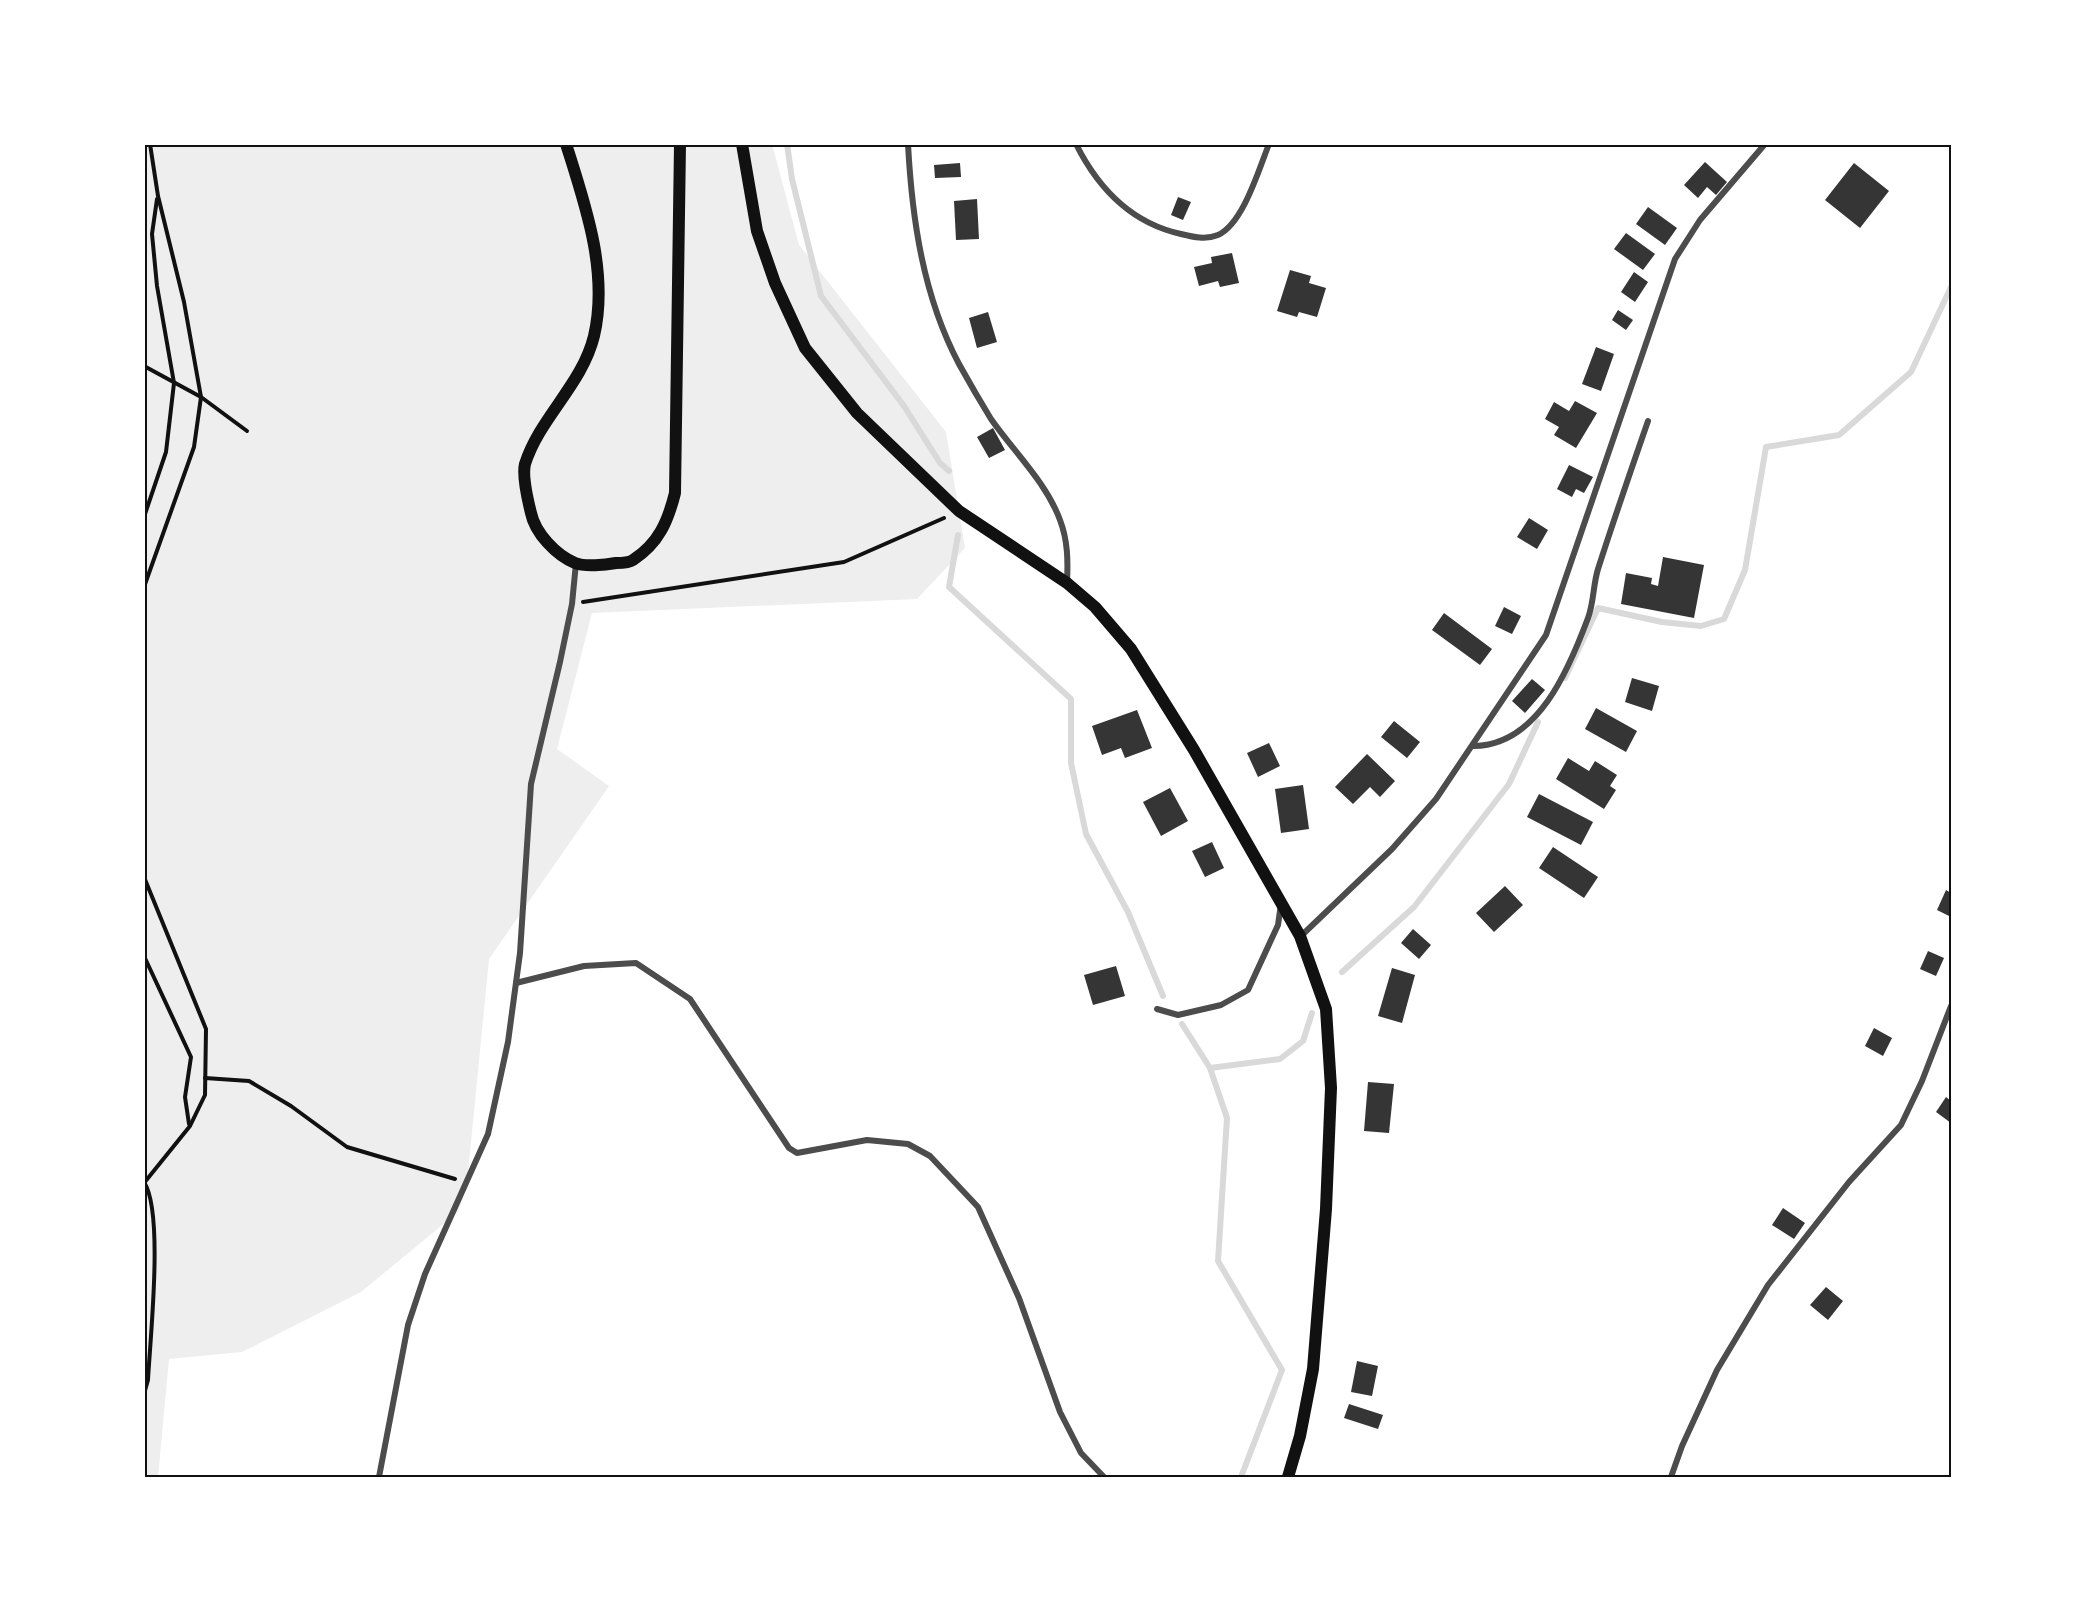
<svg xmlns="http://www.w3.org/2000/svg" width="2095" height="1621" viewBox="0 0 2095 1621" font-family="Commissioner,sans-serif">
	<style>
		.green { fill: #eee }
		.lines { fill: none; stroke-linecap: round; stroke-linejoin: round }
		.stream { stroke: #d9d9d9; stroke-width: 6 }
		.building { fill: #353535 }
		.path { stroke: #111; stroke-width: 4 }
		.minor { stroke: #4c4c4c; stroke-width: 6 }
		.secondary { stroke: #111; stroke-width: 12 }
		.neatline { fill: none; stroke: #111; stroke-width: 2 }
	</style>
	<rect width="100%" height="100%" fill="#fff"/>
	<polygon class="green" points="144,144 772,144 799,245 946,432 965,548 917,599 592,613 557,749 609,786 489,959 467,1183 458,1212 361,1292 242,1352 169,1359 158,1477 144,1477"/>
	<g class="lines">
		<g class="stream">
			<polyline points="787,144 792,179 821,296 904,406 940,463 949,471"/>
			<polyline points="958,535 949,587 1071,699 1071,763 1086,834 1128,912 1163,996"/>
			<polyline points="1565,678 1598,608 1662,622 1701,626 1724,619 1745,570 1766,447 1839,435 1911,372 1951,287"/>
			<polyline points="1342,972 1414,907 1509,784 1538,722"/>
			<polyline points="1182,1024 1210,1068 1227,1118 1218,1261 1282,1370 1241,1477"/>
			<polyline points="1210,1068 1280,1059 1303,1041 1312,1013"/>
		</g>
	</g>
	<g class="building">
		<polygon points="1705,162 1727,182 1716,195 1707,187 1698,198 1684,185"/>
		<polygon points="960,163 961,177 935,178 934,165"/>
		<polygon points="1854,163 1889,191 1860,228 1825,200"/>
		<polygon points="1178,197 1191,202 1183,220 1171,215"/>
		<polygon points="977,199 979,239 956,240 954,201"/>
		<polygon points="1648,207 1677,228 1665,245 1636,224"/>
		<polygon points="1626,233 1655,254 1643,270 1614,249"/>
		<polygon points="1232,253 1239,283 1220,287 1218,281 1199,286 1194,267 1212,263 1211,257"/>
		<polygon points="1290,270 1311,276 1309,283 1326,288 1317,317 1299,312 1297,317 1277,311"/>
		<polygon points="1634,272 1648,282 1635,302 1621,292"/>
		<polygon points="1618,310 1633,320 1626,330 1612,320"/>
		<polygon points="988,312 997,342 977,348 969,318"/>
		<polygon points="1596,347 1614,354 1601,391 1582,384"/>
		<polygon points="1575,401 1597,413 1576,448 1554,435 1559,427 1545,419 1554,402 1569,411"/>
		<polygon points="993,428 1005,450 989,458 977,437"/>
		<polygon points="1569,465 1593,477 1584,493 1576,489 1572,497 1557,489"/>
		<polygon points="1529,518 1548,530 1537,549 1517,537"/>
		<polygon points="1663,557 1704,565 1694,618 1621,604 1626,573 1652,578 1651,584 1658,586"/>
		<polygon points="1504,607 1521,616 1512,634 1495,626"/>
		<polygon points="1444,613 1492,649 1480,665 1432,630"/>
		<polygon points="1632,678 1659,686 1652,711 1625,702"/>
		<polygon points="1532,679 1545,690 1525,713 1512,701"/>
		<polygon points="1596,708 1637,731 1626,752 1585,729"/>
		<polygon points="1137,710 1152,748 1125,758 1121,748 1102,755 1092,726"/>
		<polygon points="1394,721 1420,742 1407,758 1381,737"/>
		<polygon points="1269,743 1280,766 1258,777 1247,753"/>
		<polygon points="1367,754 1395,781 1380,797 1370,787 1353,804 1335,787"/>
		<polygon points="1568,758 1589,771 1595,761 1617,775 1610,786 1616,790 1604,809 1556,779"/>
		<polygon points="1303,785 1309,829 1281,833 1275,789"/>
		<polygon points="1170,788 1188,821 1161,836 1143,802"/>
		<polygon points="1539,794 1593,822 1581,845 1527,817"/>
		<polygon points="1212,842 1224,868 1205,877 1192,851"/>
		<polygon points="1553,847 1598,877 1584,898 1539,868"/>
		<polygon points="1505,886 1523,905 1494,932 1476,913"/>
		<polygon points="1946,890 1951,893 1951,917 1937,910"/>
		<polygon points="1413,929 1431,945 1419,959 1401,943"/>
		<polygon points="1928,951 1944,958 1936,976 1920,969"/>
		<polygon points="1116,966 1125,996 1093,1005 1084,975"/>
		<polygon points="1392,968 1415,975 1402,1023 1378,1016"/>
		<polygon points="1874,1028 1892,1038 1883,1056 1865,1046"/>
		<polygon points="1368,1082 1394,1084 1389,1133 1364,1131"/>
		<polygon points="1946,1097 1951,1101 1951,1123 1936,1112"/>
		<polygon points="1783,1208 1805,1223 1794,1239 1772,1225"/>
		<polygon points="1826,1287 1843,1301 1828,1320 1810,1305"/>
		<polygon points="1357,1361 1378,1366 1372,1396 1351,1392"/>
		<polygon points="1349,1404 1383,1415 1378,1429 1344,1418"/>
	</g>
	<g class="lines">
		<g class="path">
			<polyline points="144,366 201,397 247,431"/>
			<polyline points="144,517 166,452 174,383 157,286 152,234 157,199"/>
			<polyline points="144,587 194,447 201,397 184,302 158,196 150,144"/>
			<polyline points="583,602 844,562 944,518"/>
			<polyline points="144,877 206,1029 205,1095 190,1126 144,1183"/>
			<polyline points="144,956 191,1057 185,1097 189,1124"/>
			<polyline points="205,1078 249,1081 291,1106 347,1147 455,1179"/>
			<path d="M144 1182C164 1212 150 1339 148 1380L144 1394"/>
		</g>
		<g class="minor">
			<path d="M908 144C912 219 923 296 959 364 969 382 980 401 991 419 1014 452 1046 482 1060 520 1068 541 1068 561 1067 583"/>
			<path d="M1076 144C1098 188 1131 223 1181 234 1193 237 1206 240 1218 235 1243 224 1259 169 1269 144"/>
			<path d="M1474 746C1538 745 1569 669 1588 618 1594 602 1593 585 1598 569 1614 519 1631 470 1648 421"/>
			<polyline points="1301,936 1392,849 1436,799 1546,635 1675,259 1700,220 1765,144"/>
			<polyline points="516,983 584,966 636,963 690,999 789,1148 797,1153 867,1140 908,1144 930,1156 978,1207 1019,1298 1060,1412 1081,1453 1104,1477"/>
			<polyline points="1157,1009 1178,1015 1221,1005 1248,990 1278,925 1281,904"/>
			<polyline points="379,1477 408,1325 425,1274 488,1134 508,1042 520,953 531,784 560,662 572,604 576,563"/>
			<polyline points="1671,1477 1682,1446 1717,1370 1768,1285 1849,1182 1901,1125 1922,1081 1951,1006"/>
		</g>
		<g class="secondary">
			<path d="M566 144C585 204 609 272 594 336 582 385 540 417 525 464 522 476 528 501 531 513 535 533 556 555 575 563 585 567 605 565 616 563 621 563 629 563 633 560 659 543 668 521 675 493L680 144"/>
			<polyline points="742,144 757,231 775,283 805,348 857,413 959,511 1067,583 1095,607 1131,649 1194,750 1300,936 1326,1009 1331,1088 1326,1209 1313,1369 1300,1436 1288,1477"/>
		</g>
	</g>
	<rect width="2095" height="1621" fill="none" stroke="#ffffff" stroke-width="291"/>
	<rect x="146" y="146" width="1804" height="1330" class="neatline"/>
</svg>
